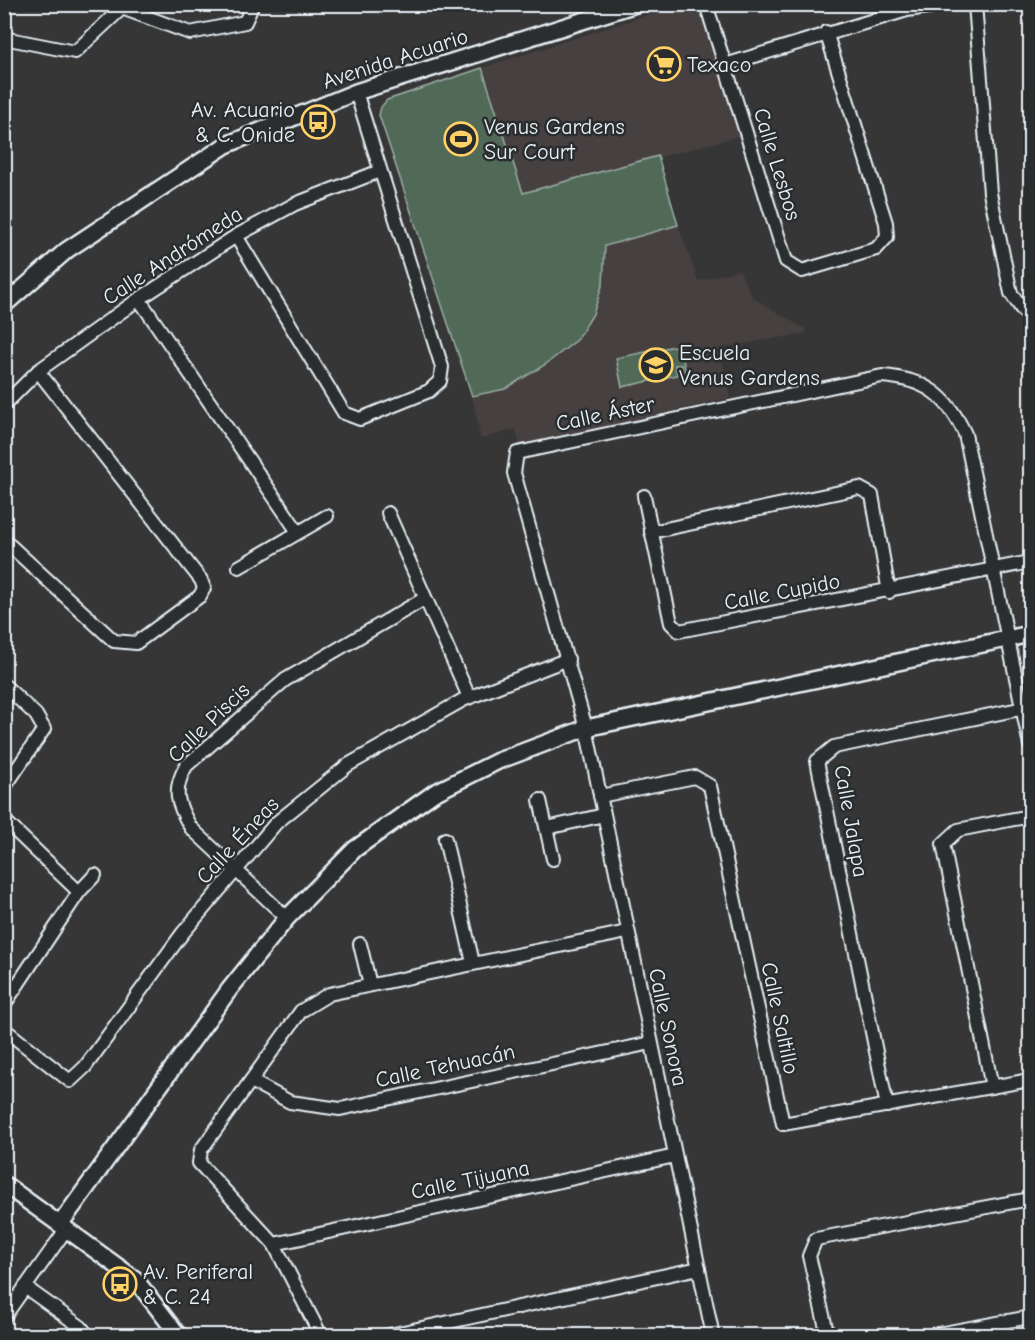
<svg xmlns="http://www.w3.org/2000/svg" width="1035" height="1340" viewBox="0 0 1035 1340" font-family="'Comic Neue',sans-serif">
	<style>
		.built { fill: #47413f }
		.green { fill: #516a58; stroke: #9caea8; stroke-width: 1.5 }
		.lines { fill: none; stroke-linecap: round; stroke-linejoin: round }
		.minor-casing { stroke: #e8f1f8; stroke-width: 16 }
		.tertiary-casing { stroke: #e8f1f8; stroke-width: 20 }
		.minor { stroke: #2a2d2e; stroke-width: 12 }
		.tertiary { stroke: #2a2d2e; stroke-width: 15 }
		.labels { text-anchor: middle; stroke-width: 5; stroke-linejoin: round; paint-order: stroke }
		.street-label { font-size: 22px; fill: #e8f1f8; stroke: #2a2d2e }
		.poi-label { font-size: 22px; fill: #e8f1f8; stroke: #2a2d2e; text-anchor: start }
	</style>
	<rect width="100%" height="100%" fill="#373636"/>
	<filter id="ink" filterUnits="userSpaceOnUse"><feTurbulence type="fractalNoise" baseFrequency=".0167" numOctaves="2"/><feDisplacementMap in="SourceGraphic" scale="12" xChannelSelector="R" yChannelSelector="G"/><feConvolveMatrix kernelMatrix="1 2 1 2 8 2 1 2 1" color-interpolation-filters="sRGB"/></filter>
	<g filter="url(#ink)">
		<g class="built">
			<polygon points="679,5 700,5 739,136 523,193 482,68"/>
			<polygon points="678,225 698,281 739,270 753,298 805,329 806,333 720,348 730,398 520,446 516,429 481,439 472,396 505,389 546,364 577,340 603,283 605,246"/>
		</g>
		<g class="green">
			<polygon points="482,68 523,193 658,156 678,225 605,246 603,283 593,314 577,340 546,364 505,389 472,396 379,115 381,107 387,100"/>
			<polygon points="680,345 686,374 683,374 681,365 675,365 677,375 622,387 616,358"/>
		</g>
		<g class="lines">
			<g class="minor-casing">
				<g id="minor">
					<polyline points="706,4 786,261 802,271 876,249 887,237 886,223 826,32"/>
					<polyline points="975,4 990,193 1011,293 1023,311 1030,315"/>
					<polyline points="4,38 75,52 122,8 190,33 245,22 253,4"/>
					<polyline points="725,65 907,10 949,4"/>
					<polyline points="236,236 344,413 360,419 429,391 440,381 442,367 356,92"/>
					<polyline points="139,299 298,532"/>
					<polyline points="4,405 38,371 139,299 236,236 295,204 380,171"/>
					<polyline points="644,496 671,623 679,631 1030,562"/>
					<polyline points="388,513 469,697"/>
					<polyline points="651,532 859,488 872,495 889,592"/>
					<polyline points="4,540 114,641 136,643 200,596 204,588 201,580 38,371"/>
					<polyline points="239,567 327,516"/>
					<polyline points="4,685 36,715 44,729 4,788"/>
					<polyline points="600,796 695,777 710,786 783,1124 1030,1080"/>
					<polyline points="540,800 553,859"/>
					<polyline points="4,820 79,892"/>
					<polyline points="547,828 604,815"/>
					<polyline points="445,839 473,963"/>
					<path d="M287 918 191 828C177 804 172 791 186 766L285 680 424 599"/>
					<polyline points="360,944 370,985"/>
					<polyline points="4,1005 79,892 95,875"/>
					<polyline points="4,1029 70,1081 85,1067 182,934 276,823 348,765 463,700 568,659"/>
					<polyline points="251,1081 290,1102 340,1109 651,1043"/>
					<polyline points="992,1087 943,844 958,830 1030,816"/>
					<polyline points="887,1106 817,761 834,747 1029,707"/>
					<polyline points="274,1244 675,1156"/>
					<polyline points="25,1287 81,1327 88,1336"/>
					<polyline points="4,1317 67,1228"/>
					<polyline points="321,1336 274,1244 199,1163 201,1150 301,1011 329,994 627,932"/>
					<polyline points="385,1336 699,1268"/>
					<path d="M713 1336 586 728 514 473 517 453 882 376C925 379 947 395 965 434L1030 745"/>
					<polyline points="828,1336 809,1256 816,1239 1030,1199"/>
					<polyline points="927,1336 1030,1317"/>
				</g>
			</g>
			<g class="tertiary-casing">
				<g id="tertiary">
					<polyline points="4,305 67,250 226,145 356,92 636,4"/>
					<polyline points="4,1184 135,1279 179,1336"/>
					<polyline points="61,1223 229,990 287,918 355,849 434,793 498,761 586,728 1030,634"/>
				</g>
			</g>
			<use href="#minor" class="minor"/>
			<use href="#tertiary" class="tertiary"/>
		</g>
	</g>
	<defs>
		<g id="supermarket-ring" transform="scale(1.725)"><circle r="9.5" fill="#2a2d2e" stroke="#ffd166" stroke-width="1.5"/><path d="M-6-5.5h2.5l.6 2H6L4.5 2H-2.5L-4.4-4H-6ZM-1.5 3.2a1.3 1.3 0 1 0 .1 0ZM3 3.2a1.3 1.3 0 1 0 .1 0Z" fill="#ffd166"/></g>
		<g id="bus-ring" transform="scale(1.725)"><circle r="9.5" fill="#2a2d2e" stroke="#ffd166" stroke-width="1.5"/><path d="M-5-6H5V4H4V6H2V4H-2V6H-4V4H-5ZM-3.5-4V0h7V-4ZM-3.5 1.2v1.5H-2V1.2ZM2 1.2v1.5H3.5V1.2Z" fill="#ffd166"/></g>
		<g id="stadium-ring" transform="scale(1.725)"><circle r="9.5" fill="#2a2d2e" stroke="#ffd166" stroke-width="1.5"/><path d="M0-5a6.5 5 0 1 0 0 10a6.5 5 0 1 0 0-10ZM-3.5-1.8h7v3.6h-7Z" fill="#ffd166"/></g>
		<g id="school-ring" transform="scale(1.725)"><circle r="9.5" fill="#2a2d2e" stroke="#ffd166" stroke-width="1.5"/><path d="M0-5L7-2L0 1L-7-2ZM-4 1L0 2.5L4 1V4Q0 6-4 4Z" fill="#ffd166"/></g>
	</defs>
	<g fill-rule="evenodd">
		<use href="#supermarket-ring" x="664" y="64"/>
		<use href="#bus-ring" x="318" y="122"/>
		<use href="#stadium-ring" x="461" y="139"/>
		<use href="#school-ring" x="656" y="365"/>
		<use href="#bus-ring" x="120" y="1284"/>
	</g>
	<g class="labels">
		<g class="street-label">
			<text transform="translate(395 58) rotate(-18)" y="8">Avenida Acuario</text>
			<text transform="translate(778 164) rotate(73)" y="8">Calle Lesbos</text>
			<text transform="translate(172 255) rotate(-33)" y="8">Calle Andrómeda</text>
			<text transform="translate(605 413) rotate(-12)" y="8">Calle Áster</text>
			<text transform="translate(782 591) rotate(-11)" y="8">Calle Cupido</text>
			<text transform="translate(208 722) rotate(-44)" y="8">Calle Piscis</text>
			<text transform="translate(852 821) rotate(80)" y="8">Calle Jalapa</text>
			<text transform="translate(237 840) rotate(-47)" y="8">Calle Éneas</text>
			<text transform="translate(781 1018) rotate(78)" y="8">Calle Saltillo</text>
			<text transform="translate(669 1027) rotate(78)" y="8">Calle Sonora</text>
			<text transform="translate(445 1065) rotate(-12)" y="8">Calle Tehuacán</text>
			<text transform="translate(470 1179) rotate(-12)" y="8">Calle Tijuana</text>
		</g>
		<g class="poi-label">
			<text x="687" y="72">Texaco</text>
			<text x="295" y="117" text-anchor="end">Av. Acuario<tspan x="295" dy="25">&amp; C. Onide</tspan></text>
			<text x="484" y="134">Venus Gardens<tspan x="484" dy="25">Sur Court</tspan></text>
			<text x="679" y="360">Escuela<tspan x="679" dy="25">Venus Gardens</tspan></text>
			<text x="143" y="1279">Av. Periferal<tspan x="143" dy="25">&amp; C. 24</tspan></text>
		</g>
	</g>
	<rect width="1035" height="1340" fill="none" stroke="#2a2d2e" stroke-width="24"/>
	<rect x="12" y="12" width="1011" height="1316" fill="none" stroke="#e8f1f8" stroke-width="2" filter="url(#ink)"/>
</svg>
